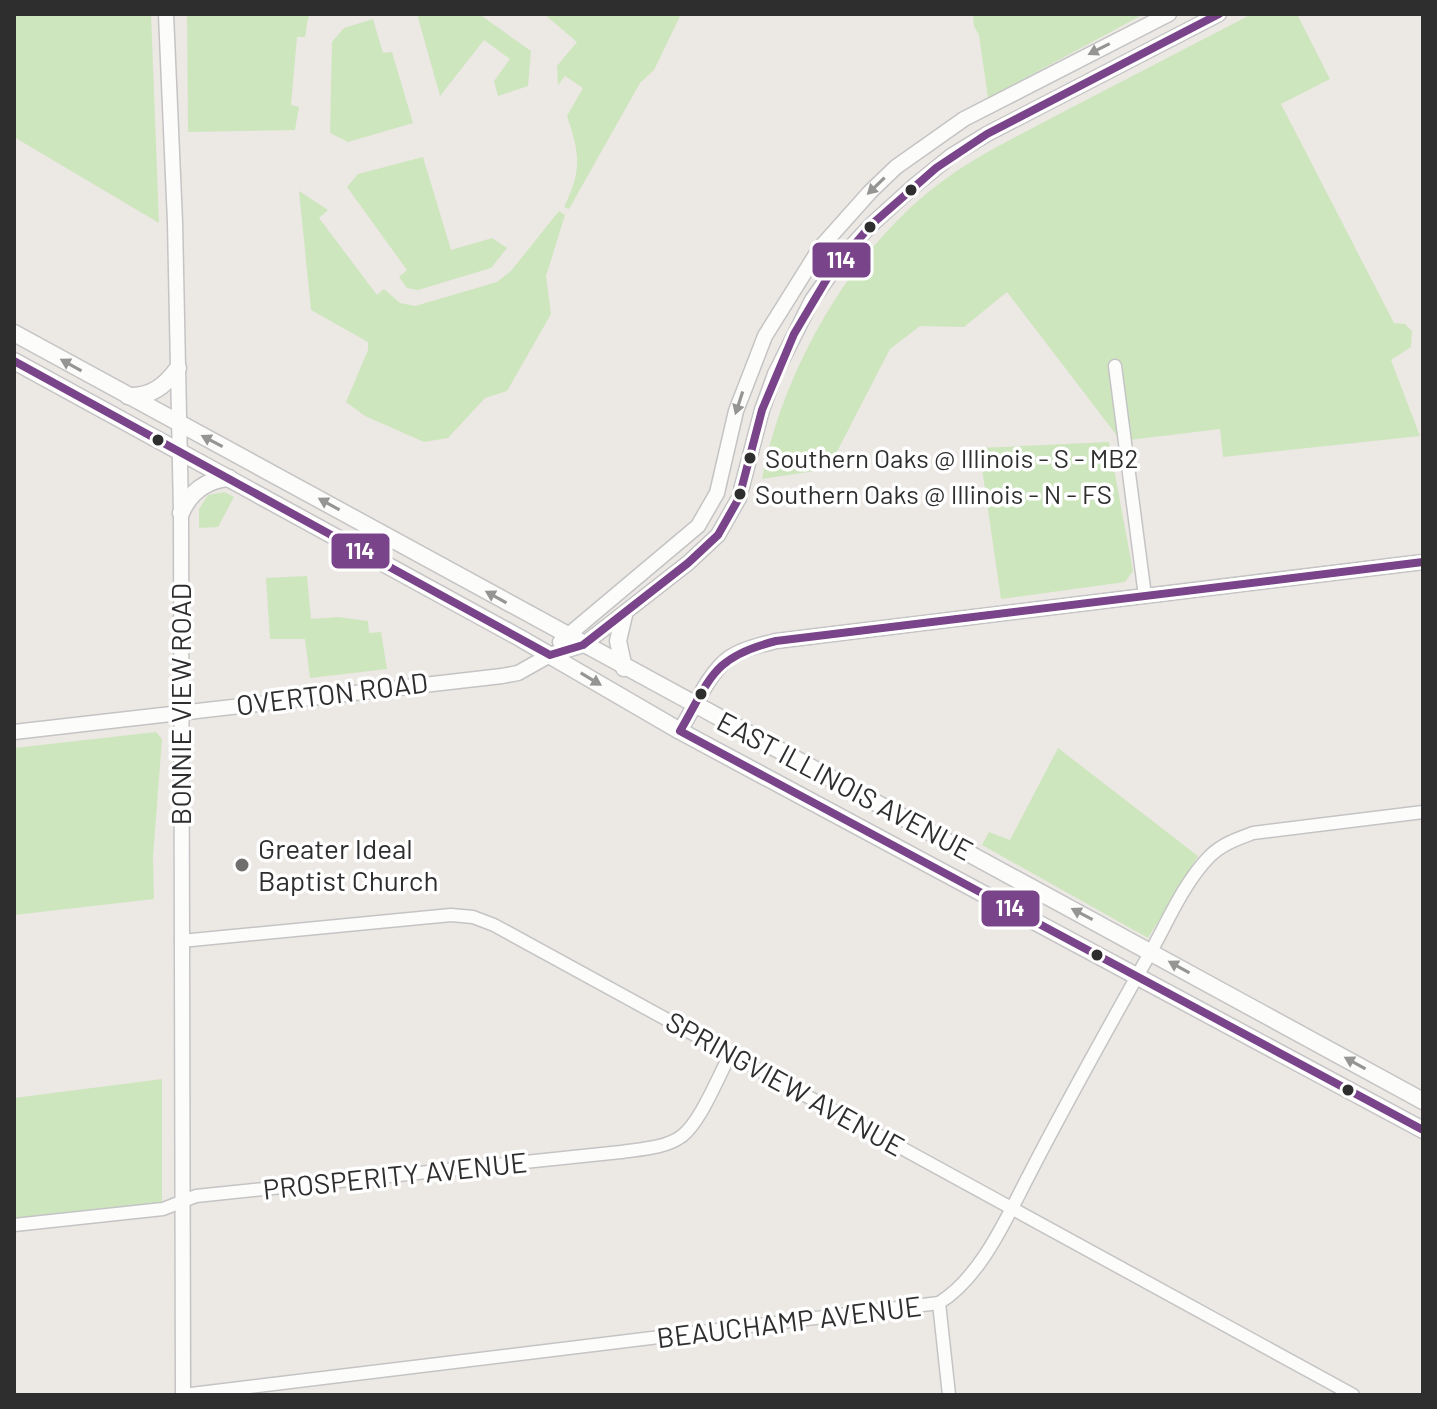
<svg xmlns="http://www.w3.org/2000/svg" width="1437" height="1409" viewBox="0 0 1437 1409" font-family="Barlow,sans-serif">
	<style>
		.green { fill: #cee6be }
		.lines { fill: none; stroke-linecap: round; stroke-linejoin: round }
		.minor-casing { stroke: #c5c4c5; stroke-width: 15 }
		.tertiary-casing { stroke: #c5c4c5; stroke-width: 17 }
		.secondary-casing { stroke: #c5c4c5; stroke-width: 19 }
		.minor { stroke: #fcfcfb; stroke-width: 12 }
		.tertiary { stroke: #fcfcfb; stroke-width: 14 }
		.secondary { stroke: #fcfcfb; stroke-width: 16 }
		.bus-1-casing { stroke: #fff; stroke-width: 14 }
		.bus-1 { stroke: #794489; stroke-width: 8 }
		.oneway { fill: #959594 }
		.bus-dot { fill: #2e2e2e; stroke: #fff; stroke-width: 3 }
		.poi-dot { fill: #706f6e; stroke: #fff; stroke-width: 3 }
		.labels { text-anchor: middle; stroke-width: 7; stroke-linejoin: round; paint-order: stroke }
		.bus-label { font-size: 26px; fill: #2e2e2e; stroke: #fff; text-anchor: start }
		.street-label { font-size: 28px; fill: #2e2e2e; stroke: #fff }
		.poi-label { font-size: 28px; fill: #2e2e2e; stroke: #fff; text-anchor: start }
		.line-badge { stroke: #fff; stroke-width: 3 }
		.badge-label { font-size: 22px; text-anchor: middle; font-weight: bold; fill: #fff }
	</style>
	<rect width="100%" height="100%" fill="#ece8e4"/>
	<g class="green">
		<polygon points="14,14 151,14 159,223 14,137"/>
		<polygon points="187,14 311,14 308,18 305,37 297,37 291,105 299,107 295,130 188,132"/>
		<polygon points="417,14 479,14 531,51 528,86 498,96 494,81 510,59 484,40 440,96"/>
		<path d="M544 14H681L654 70 640 83 569 209 564 207C582 171 580 154 567 116L583 88 565 76 558 85 557 66 577 42Z"/>
		<polygon points="973,14 1144,14 988,98 979,35 974,26"/>
		<path d="M1252 14H1297L1330 79 1281 104 1394 323 1405 324 1412 331 1411 347 1391 360 1420 436 1223 457 1220 429 1121 441 1007 292 964 327 920 326 890 349 828 469 762 479C782 372 850 252 936 186 975 156 1020 135 1063 112 1126 79 1189 47 1252 14Z"/>
		<polygon points="373,19 383,53 392,52 413,123 348,142 330,133 332,42 344,28"/>
		<polygon points="423,157 451,250 492,238 507,248 491,268 418,290 407,288 399,277 407,270 347,187 358,174"/>
		<polygon points="299,191 328,210 319,218 377,295 384,289 400,303 415,306 497,282 511,271 559,211 565,215 546,276 551,314 507,391 485,398 448,438 424,442 365,416 346,402 368,350 368,342 311,310"/>
		<polygon points="1109,442 1133,571 1125,582 1001,599 979,448"/>
		<polygon points="224,492 234,497 218,527 199,528 199,509 208,495"/>
		<polygon points="307,576 311,619 338,617 368,621 369,633 381,632 387,669 310,678 305,639 270,639 266,578"/>
		<polygon points="156,732 162,739 153,857 154,899 14,915 14,748"/>
		<polygon points="1058,748 1198,856 1148,938 982,845 989,832 1010,840"/>
		<polygon points="162,1079 162,1203 14,1219 14,1098"/>
	</g>
	<g class="lines">
		<g class="minor-casing">
			<g id="minor">
				<polyline points="1115,366 1145,596"/>
				<polyline points="181,941 451,915 473,917 494,925 1353,1395"/>
				<path d="M14 1225 163 1209 196 1196 621 1152C641 1149 666 1148 682 1136 701 1121 718 1077 730 1055"/>
				<polyline points="939,1303 949,1395"/>
				<path d="M183 1395 939 1303C981 1277 1006 1219 1029 1175 1067 1101 1108 1028 1149 955 1167 923 1184 882 1210 856 1222 844 1237 839 1253 833L1423 812"/>
			</g>
		</g>
		<g class="tertiary-casing">
			<g id="tertiary">
				<polyline points="166,14 175,222 181,513 183,1395"/>
				<polyline points="560,642 698,526 717,493 736,411 765,336 820,248 870,192 896,167 964,119 1169,14"/>
				<path d="M680 731C693 710 709 672 729 658 742 649 760 645 776 641L1423 562"/>
				<polyline points="14,732 502,676 518,673 550,655 583,645 688,563 718,535 739,498 762,410 775,374 812,300 847,251 871,225 914,186 951,156 987,134 1219,14"/>
			</g>
		</g>
		<g class="secondary-casing">
			<g id="secondary">
				<polyline points="14,333 1423,1101"/>
				<polyline points="14,361 520,638 680,731 1423,1130"/>
				<path d="M128 396C151 397 165 386 178 368"/>
				<path d="M181 513C190 492 206 480 229 478"/>
				<polyline points="624,615 618,641 624,668"/>
			</g>
		</g>
		<use href="#minor" class="minor"/>
		<use href="#tertiary" class="tertiary"/>
		<use href="#secondary" class="secondary"/>
		<g class="bus-1-casing">
			<g id="bus-1">
				<polyline points="14,361 550,655 583,645 688,563 718,535 739,498 762,410 794,334 831,272 871,225 936,168 987,134 1219,14"/>
				<path d="M1423 562 776 641C712 657 711 678 680 731L1423 1130"/>
			</g>
		</g>
		<use href="#bus-1" class="bus-1"/>
	</g>
	<defs><path id="oneway-solid" d="M-6-.8H1V-3.2L6.5 0L1 3.2V.8H-6Z" transform="scale(2)"/></defs>
	<g class="oneway">
		<use href="#oneway-solid" transform="translate(1099 49) rotate(153)"/>
		<use href="#oneway-solid" transform="translate(876 186) rotate(136)"/>
		<use href="#oneway-solid" transform="translate(71 365) rotate(-151)"/>
		<use href="#oneway-solid" transform="translate(739 403) rotate(108)"/>
		<use href="#oneway-solid" transform="translate(212 441) rotate(-152)"/>
		<use href="#oneway-solid" transform="translate(329 504) rotate(-151)"/>
		<use href="#oneway-solid" transform="translate(496 597) rotate(-151)"/>
		<use href="#oneway-solid" transform="translate(591 679) rotate(31)"/>
		<use href="#oneway-solid" transform="translate(1082 914) rotate(-152)"/>
		<use href="#oneway-solid" transform="translate(1179 967) rotate(-151)"/>
		<use href="#oneway-solid" transform="translate(1355 1063) rotate(-151)"/>
	</g>
	<g class="bus-dot">
		<circle cx="911" cy="190" r="7"/>
		<circle cx="870" cy="227" r="7"/>
		<circle cx="158" cy="440" r="7"/>
		<circle cx="750" cy="458" r="7"/>
		<circle cx="740" cy="494" r="7"/>
		<circle cx="701" cy="694" r="7"/>
		<circle cx="1097" cy="955" r="7"/>
		<circle cx="1348" cy="1090" r="7"/>
	</g>
	<circle class="poi-dot" cx="242" cy="865" r="8"/>
	<g class="labels">
		<g class="bus-label">
			<text x="765" y="468">Southern Oaks @ Illinois - S - MB2</text>
			<text x="755" y="504">Southern Oaks @ Illinois - N - FS</text>
		</g>
		<g class="street-label">
			<text transform="translate(332 694) rotate(-7)" y="10">OVERTON ROAD</text>
			<text transform="translate(181 704) rotate(-90)" y="10">BONNIE VIEW ROAD</text>
			<text transform="translate(845 786) rotate(28)" y="10">EAST ILLINOIS AVENUE</text>
			<text transform="translate(785 1084) rotate(29)" y="10">SPRINGVIEW AVENUE</text>
			<text transform="translate(395 1176) rotate(-6)" y="10">PROSPERITY AVENUE</text>
			<text transform="translate(789 1322) rotate(-7)" y="10">BEAUCHAMP AVENUE</text>
		</g>
		<g class="poi-label">
			<text x="258" y="859">Greater Ideal<tspan x="258" dy="32">Baptist Church</tspan></text>
		</g>
	</g>
	<g class="line-badge">
		<rect x="811" y="241" width="61" height="38" rx="8" fill="#794489"/>
		<rect x="330" y="532" width="61" height="38" rx="8" fill="#794489"/>
		<rect x="980" y="889" width="61" height="39" rx="8" fill="#794489"/>
	</g>
	<g class="badge-label">
		<text x="841" y="268">114</text>
		<text x="360" y="559">114</text>
		<text x="1010" y="916">114</text>
	</g>
	<rect width="1437" height="1409" fill="none" stroke="#2e2e2e" stroke-width="32"/>
</svg>
